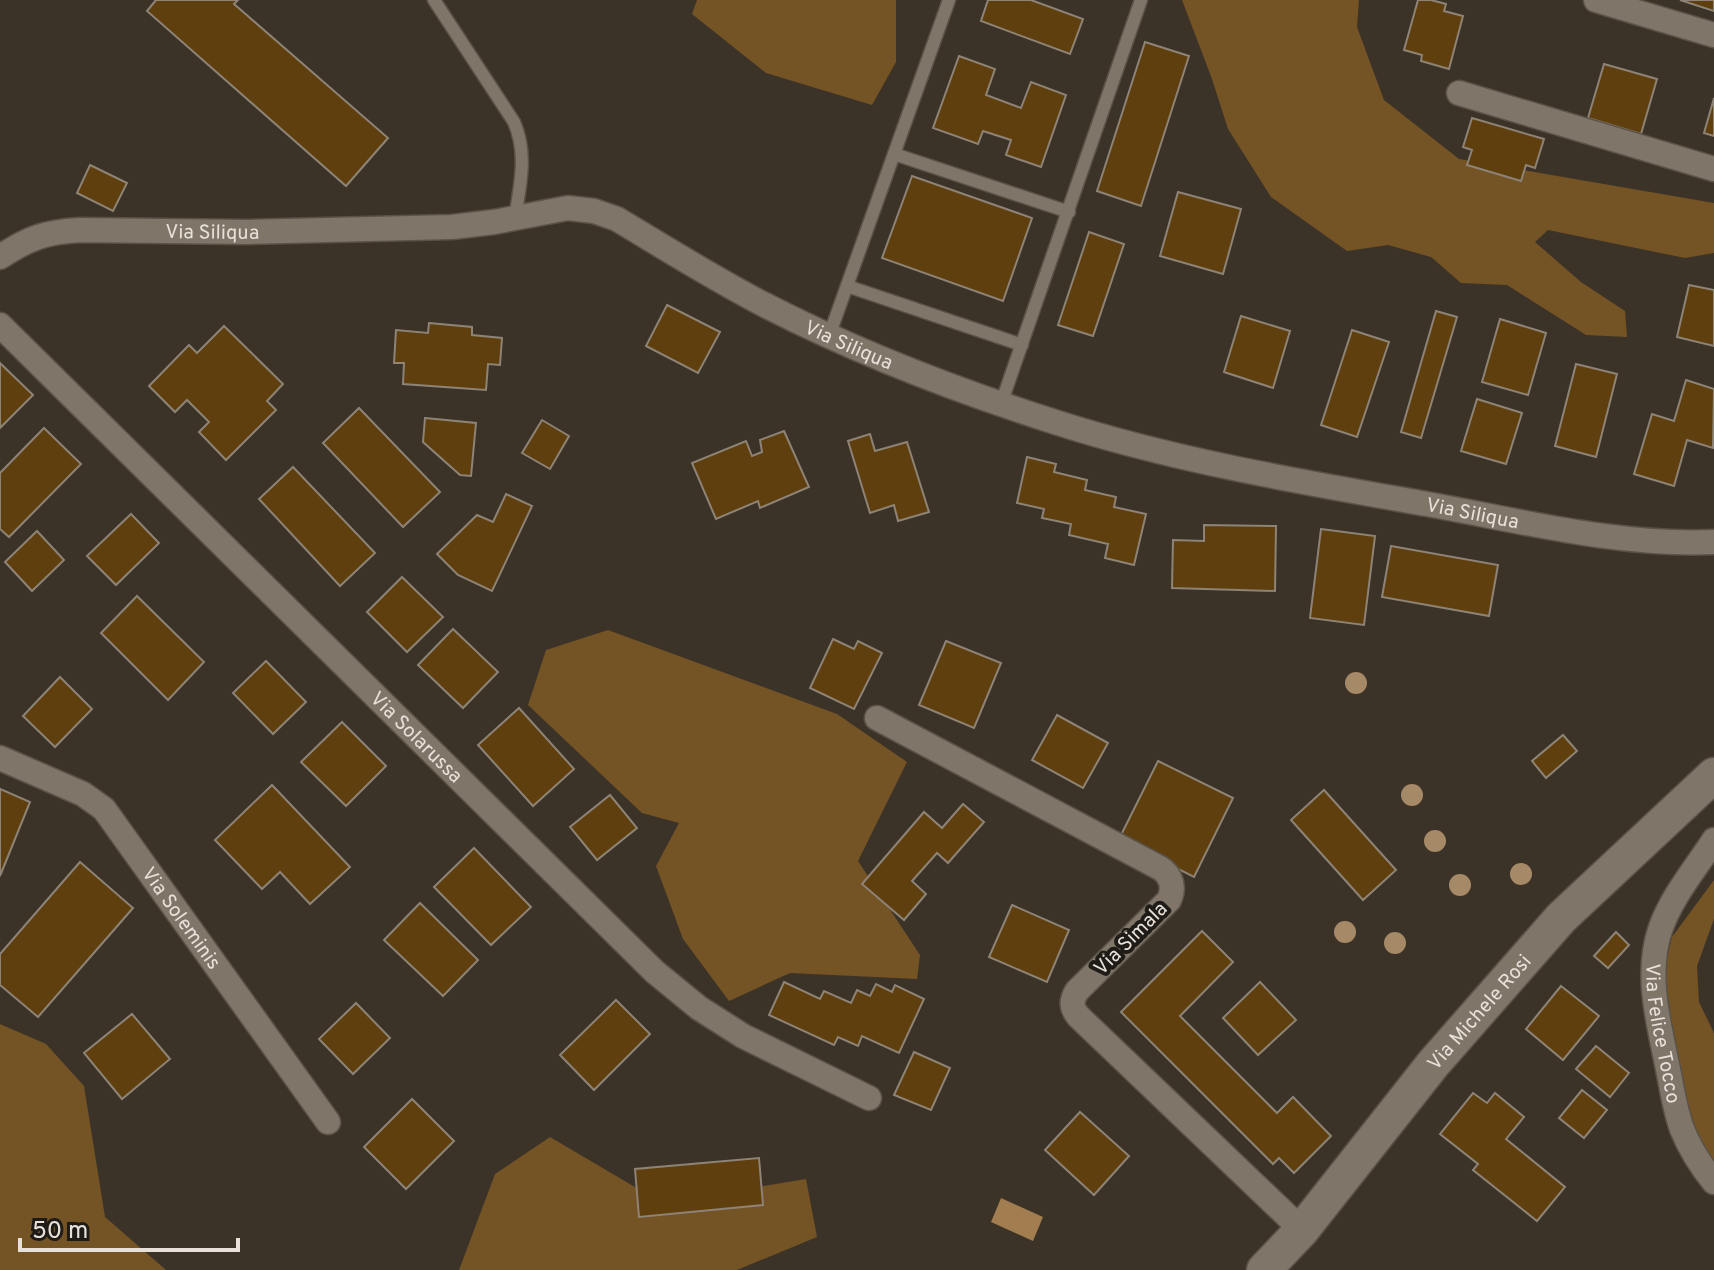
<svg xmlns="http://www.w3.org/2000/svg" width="1714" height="1270" viewBox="0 0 1714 1270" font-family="Overpass,sans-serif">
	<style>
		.forest { fill: #745325 }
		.water { fill: #a17d4f }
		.building { fill: #5f3f0d; stroke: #8d8376; stroke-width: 2 }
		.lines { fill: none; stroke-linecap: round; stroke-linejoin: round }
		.lane-casing { stroke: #5a5249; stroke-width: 15 }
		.street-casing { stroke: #5a5249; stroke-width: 27 }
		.secondary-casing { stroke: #5a5249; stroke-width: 37 }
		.lane { stroke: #7f7568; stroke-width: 12 }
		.street { stroke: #7f7568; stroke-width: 24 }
		.secondary { stroke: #7f7568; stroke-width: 34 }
		.tree { fill: #a68a67 }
		.labels { text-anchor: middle; stroke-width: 8; stroke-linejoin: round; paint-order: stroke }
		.street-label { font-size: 20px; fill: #e7e1da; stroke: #1f1b17 }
	</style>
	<rect width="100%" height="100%" fill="#3c3328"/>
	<g class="forest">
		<polygon points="697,0 896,0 896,62 872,105 766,73 692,14"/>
		<polygon points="1182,0 1359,0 1357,27 1384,100 1459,159 1714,203 1714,253 1685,258 1548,230 1535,242 1581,282 1625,311 1627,337 1586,335 1507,285 1461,283 1431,257 1388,245 1347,251 1271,197 1228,129 1212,79"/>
		<polygon points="608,630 837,714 907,762 858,861 920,955 917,979 790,973 729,1001 683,939 656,866 679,823 642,813 528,705 546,650"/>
		<polygon points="1714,880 1714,919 1697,966 1699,1002 1714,1033 1714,1175 1690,1136 1662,978 1672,937"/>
		<polygon points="0,1024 46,1044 84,1086 105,1217 166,1270 0,1270"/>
		<polygon points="550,1137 662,1203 806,1179 817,1237 737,1270 459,1270 495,1174"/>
	</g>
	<polygon class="water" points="1001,1198 1043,1217 1033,1241 991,1222"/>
	<g class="building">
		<polygon points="156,0 238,0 234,4 388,138 346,186 147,11"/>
		<polygon points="988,0 1031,0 1083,19 1070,54 981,21"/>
		<polygon points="1418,0 1431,0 1446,4 1444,11 1463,16 1449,69 1421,61 1422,55 1404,50"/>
		<polygon points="1680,0 1714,0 1714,11"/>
		<polygon points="1145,42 1189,56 1141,206 1097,191"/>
		<polygon points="959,56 995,69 986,95 1021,108 1031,82 1066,95 1041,167 1006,155 1011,140 983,131 978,144 933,128"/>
		<polygon points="1604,64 1657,79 1641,134 1588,118"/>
		<polygon points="1714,98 1714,136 1704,133"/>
		<polygon points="1472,118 1544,139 1535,168 1526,165 1521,181 1467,165 1472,150 1463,147"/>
		<polygon points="90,165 127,183 113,211 77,193"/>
		<polygon points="912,176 1032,218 1003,301 882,258"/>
		<polygon points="1178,192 1241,209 1223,274 1160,256"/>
		<polygon points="1089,232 1124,244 1093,336 1058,325"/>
		<polygon points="1689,285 1714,290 1714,346 1677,337"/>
		<polygon points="667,305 720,332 698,373 646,346"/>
		<polygon points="1436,311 1457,317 1421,438 1401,432"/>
		<polygon points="1241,316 1290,331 1273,388 1224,372"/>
		<polygon points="1500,319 1546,333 1528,395 1482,382"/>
		<polygon points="429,323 472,327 472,335 502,338 500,365 488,364 486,390 403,384 404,363 394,363 396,330 428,333"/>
		<polygon points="224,326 283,384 267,401 276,410 226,460 199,432 209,422 187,400 175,412 149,386 189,345 197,353"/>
		<polygon points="1352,330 1389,342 1357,437 1321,425"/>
		<polygon points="0,363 33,395 0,428"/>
		<polygon points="1576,364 1617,374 1596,457 1555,446"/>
		<polygon points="1686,380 1714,389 1713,448 1687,440 1674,486 1634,474 1652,414 1674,421"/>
		<polygon points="1477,399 1522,413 1506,464 1461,451"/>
		<polygon points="359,408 440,492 403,527 323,443"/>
		<polygon points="425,418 476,423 471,476 460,475 423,442"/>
		<polygon points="542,420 569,436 550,469 522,453"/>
		<polygon points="44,428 81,464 9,537 0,529 0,473"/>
		<polygon points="784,431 809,487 760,508 758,501 716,519 692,463 746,441 752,456 762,452 760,440"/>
		<polygon points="870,434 875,451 907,442 929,512 898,521 894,505 870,513 848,441"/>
		<polygon points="1027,457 1056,464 1054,472 1087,480 1085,490 1116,497 1114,507 1146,514 1134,565 1105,558 1108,544 1069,535 1071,524 1042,518 1044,509 1017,503"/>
		<polygon points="293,467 375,553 340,586 259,499"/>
		<polygon points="506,494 532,506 492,591 458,575 437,554 477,515 493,522"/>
		<polygon points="131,514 159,543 116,585 87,556"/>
		<polygon points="1204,525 1276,526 1275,591 1172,588 1173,540 1204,541"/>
		<polygon points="1321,529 1375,536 1364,625 1310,618"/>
		<polygon points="37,531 64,560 32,591 5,562"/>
		<polygon points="1391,546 1498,565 1489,616 1382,597"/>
		<polygon points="402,577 443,617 407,652 367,612"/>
		<polygon points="137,596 204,662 168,700 101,633"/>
		<polygon points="453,629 498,672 463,708 418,665"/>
		<polygon points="833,639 854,649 858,641 882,653 854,709 810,688"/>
		<polygon points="946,641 1001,663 974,728 919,705"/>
		<polygon points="266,661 306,702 273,734 233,693"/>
		<polygon points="60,677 92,709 55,747 23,716"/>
		<polygon points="519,708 574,769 533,806 478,745"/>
		<polygon points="1057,715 1108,743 1083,788 1032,760"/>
		<polygon points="342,722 386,766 346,806 301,762"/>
		<polygon points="1563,735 1577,751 1546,778 1532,761"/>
		<polygon points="1158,761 1233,798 1194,877 1119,839"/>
		<polygon points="272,785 350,867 310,904 280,872 262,889 215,840"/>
		<polygon points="0,789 30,802 0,876"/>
		<polygon points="1324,790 1396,870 1363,900 1291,820"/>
		<polygon points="610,795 637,828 597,860 570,827"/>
		<polygon points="963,804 984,822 948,863 937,853 912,881 926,894 904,920 862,884 924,812 942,828"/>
		<polygon points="474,848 531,907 491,945 434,887"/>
		<polygon points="80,862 133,908 38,1017 0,985 0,954"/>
		<polygon points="420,903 478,960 443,996 384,940"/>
		<polygon points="1012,905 1069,930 1047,982 989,957"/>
		<polygon points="1202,931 1233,962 1180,1016 1277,1113 1293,1097 1331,1136 1294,1173 1279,1158 1273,1164 1121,1012"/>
		<polygon points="1616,932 1629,945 1608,968 1594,956"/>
		<polygon points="784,982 820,999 824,991 851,1003 857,990 870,996 876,984 892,992 895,985 924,999 899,1053 862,1036 858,1046 838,1037 834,1045 769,1015"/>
		<polygon points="1260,982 1296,1020 1258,1055 1223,1018"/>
		<polygon points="1561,986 1599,1016 1563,1060 1526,1029"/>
		<polygon points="616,1000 650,1034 594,1090 560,1055"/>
		<polygon points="356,1003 390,1038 353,1074 319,1039"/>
		<polygon points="132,1014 170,1059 122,1099 84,1053"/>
		<polygon points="1596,1046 1629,1073 1610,1097 1576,1069"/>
		<polygon points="914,1052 950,1068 931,1110 894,1095"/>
		<polygon points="1582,1090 1607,1110 1584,1138 1559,1118"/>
		<polygon points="1473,1093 1487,1103 1495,1093 1524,1117 1506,1139 1565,1187 1537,1221 1473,1170 1478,1164 1440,1134"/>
		<polygon points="412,1099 454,1141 406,1189 364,1147"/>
		<polygon points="1080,1112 1129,1156 1094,1195 1045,1150"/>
		<polygon points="759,1158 763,1205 639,1217 635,1169"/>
	</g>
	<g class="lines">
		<g class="lane-casing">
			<g id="lane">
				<path d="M434 0 514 122C528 154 520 185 515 218"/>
				<polyline points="894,154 1069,212"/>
				<polyline points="847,286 1022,345"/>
				<polyline points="829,336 949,0"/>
				<polyline points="1001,404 1141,0"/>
			</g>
		</g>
		<g class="street-casing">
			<g id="street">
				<polyline points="1596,0 1714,35"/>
				<polyline points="1459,93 1714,169"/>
				<path id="s1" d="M0 257C29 238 45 232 80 230L247 232 452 227 494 222 568 208 594 211 617 219C665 248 713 278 763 304 856 352 955 390 1055 422 1176 461 1302 482 1427 504 1521 521 1618 546 1714 542"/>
				<path id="s2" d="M0 325 655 972 699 1008 743 1036 869 1098"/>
				<path d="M877 718 1160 868C1171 875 1175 887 1169 900L1077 991C1071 1001 1071 1007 1078 1016L1302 1230"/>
				<path id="s3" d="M0 758 83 794 104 809 328 1122"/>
				<path id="s4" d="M1714 840C1696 868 1671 897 1660 930 1645 975 1659 1024 1668 1069 1672 1089 1675 1110 1682 1129 1690 1149 1701 1166 1714 1182"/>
			</g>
		</g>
		<g class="secondary-casing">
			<g id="secondary">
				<path id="s5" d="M1264 1270 1302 1230 1433 1064 1561 918 1714 775"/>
			</g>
		</g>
		<use href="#lane" class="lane"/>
		<use href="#street" class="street"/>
		<use href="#secondary" class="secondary"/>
	</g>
	<g class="tree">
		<circle cx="1356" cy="683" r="11"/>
		<circle cx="1412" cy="795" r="11"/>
		<circle cx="1435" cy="841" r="11"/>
		<circle cx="1521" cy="874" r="11"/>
		<circle cx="1460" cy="885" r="11"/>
		<circle cx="1345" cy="932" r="11"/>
		<circle cx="1395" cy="943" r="11"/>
	</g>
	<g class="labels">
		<g class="street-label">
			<text dy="7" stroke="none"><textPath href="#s1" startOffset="218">Via Siliqua</textPath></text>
			<text dy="7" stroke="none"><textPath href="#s1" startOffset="890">Via Siliqua</textPath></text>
			<text dy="7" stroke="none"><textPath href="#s1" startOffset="1538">Via Siliqua</textPath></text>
			<text dy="7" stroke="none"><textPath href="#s2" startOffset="586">Via Solarussa</textPath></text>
			<text dy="7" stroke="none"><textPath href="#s3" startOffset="250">Via Soleminis</textPath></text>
			<text transform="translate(1130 938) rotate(-45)" y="7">Via Simala</text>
			<text dy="7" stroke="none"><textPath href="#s5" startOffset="336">Via Michele Rosi</textPath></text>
			<text dy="7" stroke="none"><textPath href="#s4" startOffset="210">Via Felice Tocco</textPath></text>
		</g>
	</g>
	<path d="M20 1238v12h218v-12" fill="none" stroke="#e7e1da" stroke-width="4"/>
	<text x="32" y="1238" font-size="24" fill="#e7e1da" stroke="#1f1b17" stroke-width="6" paint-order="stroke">50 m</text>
</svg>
